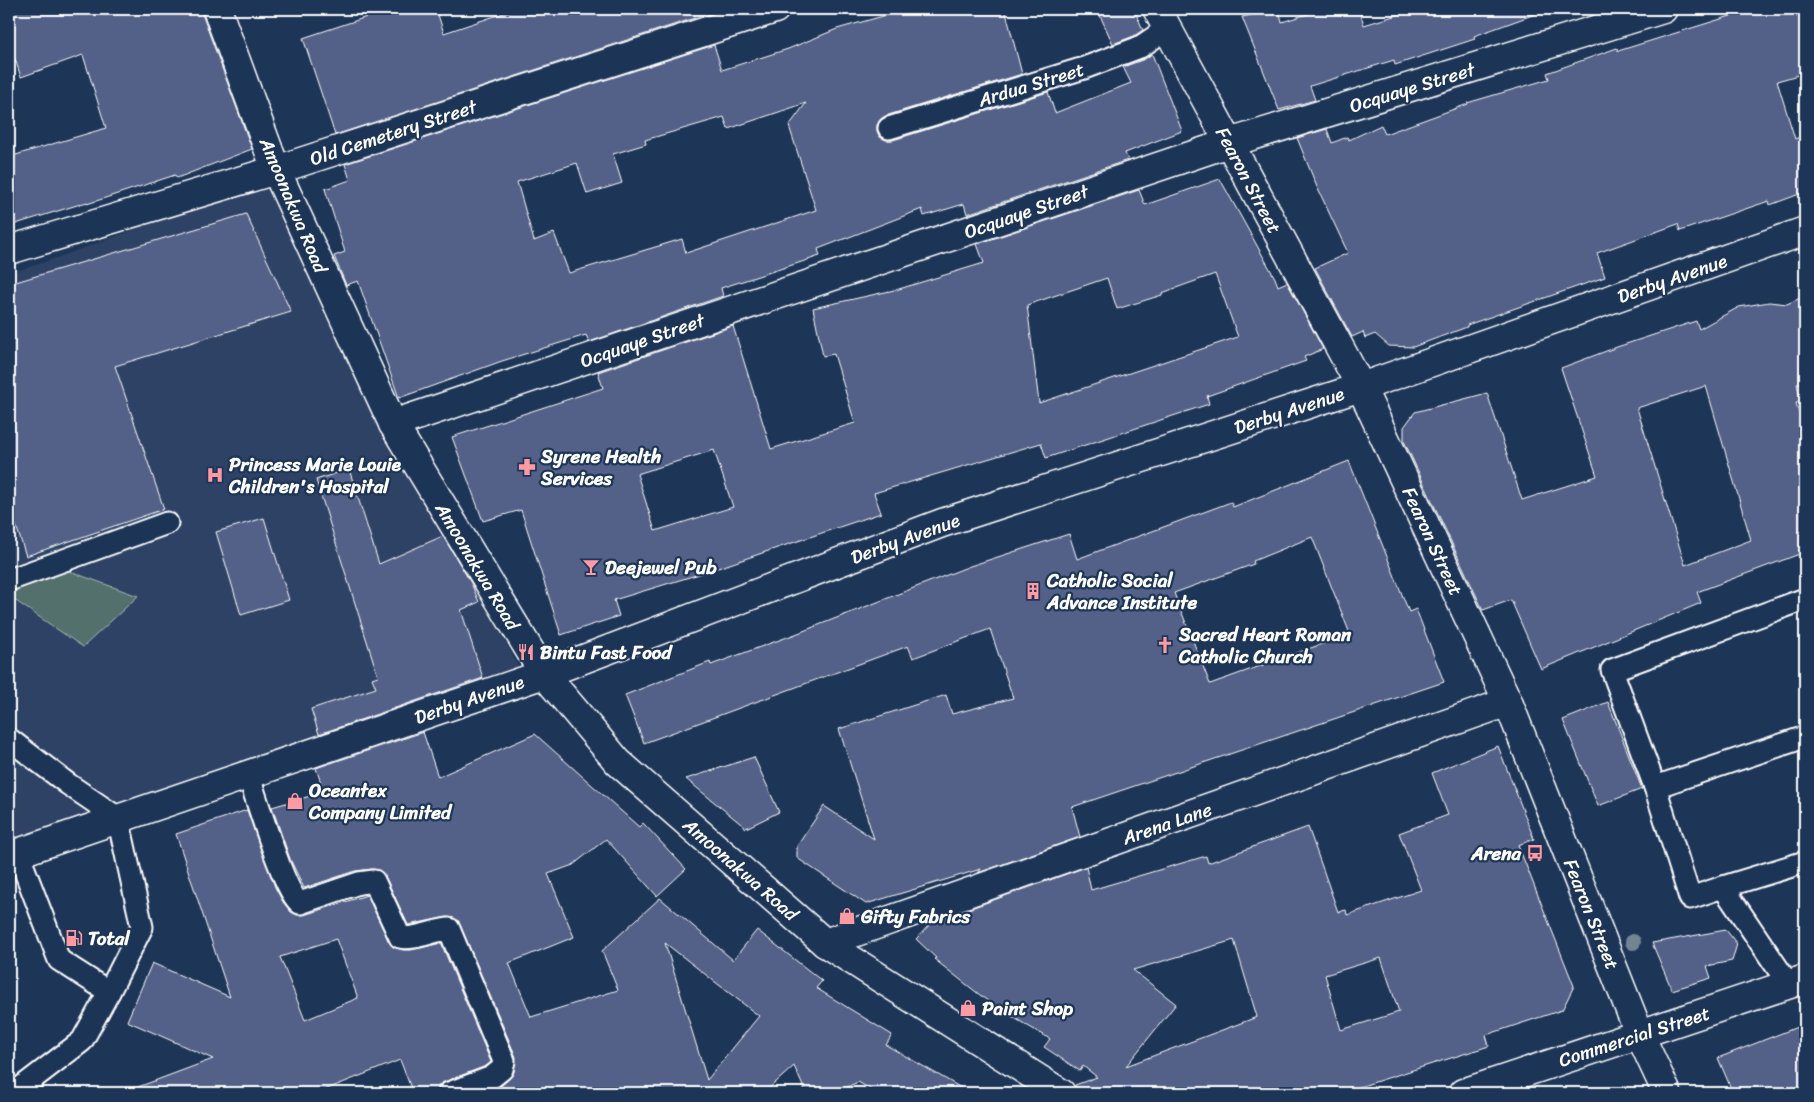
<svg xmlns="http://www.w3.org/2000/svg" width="1814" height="1102" viewBox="0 0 1814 1102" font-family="Sriracha,sans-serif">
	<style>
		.built { fill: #2d4265 }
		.green { fill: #536f6c; stroke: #a9b7b6 }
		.building { fill: #536087; stroke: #fff; fill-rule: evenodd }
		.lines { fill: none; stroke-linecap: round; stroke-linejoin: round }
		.lane-casing { stroke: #fff; stroke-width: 25 }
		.street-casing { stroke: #fff; stroke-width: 31 }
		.secondary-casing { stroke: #fff; stroke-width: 31 }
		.lane { stroke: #1d3557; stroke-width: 21 }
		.street { stroke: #1d3557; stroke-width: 28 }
		.secondary { stroke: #1d3557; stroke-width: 28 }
		.tree { fill: #738493 }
		.labels { text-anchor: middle; stroke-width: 4.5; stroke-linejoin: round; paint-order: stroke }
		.street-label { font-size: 19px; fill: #fff; stroke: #1d3557 }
		.poi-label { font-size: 19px; font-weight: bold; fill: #fff; stroke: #1d3557; text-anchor: start }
	</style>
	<rect width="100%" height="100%" fill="#1d3557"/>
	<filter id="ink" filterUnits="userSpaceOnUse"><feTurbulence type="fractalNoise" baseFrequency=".02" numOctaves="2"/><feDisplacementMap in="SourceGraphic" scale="10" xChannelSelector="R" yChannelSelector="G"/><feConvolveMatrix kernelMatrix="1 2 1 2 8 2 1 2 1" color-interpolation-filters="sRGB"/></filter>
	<g filter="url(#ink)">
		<polygon class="built" points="273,180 524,678 9,852 9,273 39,264"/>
		<polygon class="green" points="52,565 138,596 83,647 13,599 18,577"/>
		<g class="building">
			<polygon points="9,9 202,9 202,14 252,149 177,178 175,175 87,204 87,202 9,226 9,157 106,128 83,55 21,77 15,59 9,62"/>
			<polygon points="391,9 436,9 444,33 516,9 702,9 704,15 335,135 303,38"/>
			<path d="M908 9H1005L1022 74 885 116 880 120 877 125V131L880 137 886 140H893L1048 92 1055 113 1131 83 1123 67 1145 59 1152 54 1182 131 1125 153 1128 160 967 214 964 204 924 216 922 209 818 249 820 256 721 288 723 296 589 342 586 335 502 361 399 398 358 281 346 285 334 256 345 252 325 189 350 180 345 164 714 45 722 70 788 49 837 29ZM806 103 789 126 816 210 686 253 682 239 569 273 554 233 534 241 517 182 577 163 587 194 622 183 613 154 646 144 645 140 724 117 728 129Z"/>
			<polygon points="1097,9 1134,9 1143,30 1134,36 1113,44"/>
			<polygon points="1279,9 1282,22 1323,9 1359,9 1364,25 1417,9 1538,9 1538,13 1474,36 1475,39 1395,65 1394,60 1310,86 1315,100 1279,110 1242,17"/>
			<polygon points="1753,9 1805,9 1805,73 1777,81 1795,139 1805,135 1805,192 1770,205 1769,201 1680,231 1678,224 1597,253 1605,277 1467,325 1467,327 1413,347 1389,346 1375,334 1365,338 1363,332 1352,337 1315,268 1348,253 1317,187 1297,138 1327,129 1332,143 1347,137 1349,140 1381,125 1385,134 1468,104 1467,103 1549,79 1547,73 1617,48 1618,51"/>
			<path d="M1220 179 1275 278 1278 286 1287 282 1323 349 1304 357 1306 361 1207 396 1209 404 1046 458 1041 443 874 493 881 513 706 572 614 600 619 616 561 635 521 510 483 521 452 437 603 388 598 372 733 326 771 449 855 423 834 354 823 356 813 308 899 289 984 263 977 244 1139 190 1145 205ZM1215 274 1238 337 1039 403 1027 305 1107 278 1117 309 1162 295V293ZM714 450 733 507 655 531 637 474Z"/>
			<polygon points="246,214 291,312 115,366 164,509 26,556 9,504 9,284"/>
			<path d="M1805 296V381L1797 384 1801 402 1796 403 1805 434V552L1697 592 1701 603 1541 669 1511 600 1483 610 1404 441V427L1415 412 1487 393 1522 500 1597 476 1561 368 1617 347 1696 321 1699 329 1739 307 1769 302 1787 304ZM1706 386 1751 540 1685 565 1637 408Z"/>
			<path d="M1349 461 1409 612 1416 609 1444 682 1072 807 1080 837 978 873 981 869 866 904 797 858V846L824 806 874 839 839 729 946 695 952 714 1013 698 990 629 913 658 908 646 644 743 625 695 710 662 711 665 793 635 970 566 1069 534 1077 559 1231 502 1233 507ZM1312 537 1350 634 1210 684 1174 593 1254 564 1253 561Z"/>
			<polygon points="349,469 379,564 443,536 471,583 479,602 461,610 483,678 319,734 311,709 376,688 372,678 378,676 316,480"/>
			<polygon points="264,518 289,600 241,615 216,532"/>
			<polygon points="1608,702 1642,789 1598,806 1563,720"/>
			<path d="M423 732 438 777 535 734 639 827 643 823 686 869 657 896 606 839 573 865 548 874 574 937 509 963 531 1017 618 990 602 951 660 898 733 960 757 930 822 981 816 988 892 1035 886 1045 970 1093H877L858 1082 834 1093H806L794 1066 764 1093H484L500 1087 510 1078 514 1072 516 1057 458 920 447 917 408 925 385 876 379 870 372 869 355 871 304 888 290 859 272 807 324 792 316 768ZM665 943 759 1016 707 1080Z"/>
			<path d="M1498 746 1534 839 1518 845 1574 986 1562 1010 1486 1035 1489 1046 1340 1093H1077L1075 1085 1097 1077 1083 1066 1080 1071 1044 1047 1050 1039 994 1006 934 959 936 958 916 939 932 922 1086 867 1091 890 1206 856 1208 863 1308 827 1338 912 1346 910 1347 915 1421 890 1399 833 1448 815 1432 773ZM1234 940 1257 1017 1126 1066 1176 1004 1133 970ZM1381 958 1399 1012 1341 1030 1325 975Z"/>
			<polygon points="754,757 779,812 746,828 686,779"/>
			<path d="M247 810 275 887 283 902 291 912 297 915H304L367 895 389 942 393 947 403 950H411L441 943 491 1062 486 1066 444 1082 439 1085 437 1093H413L400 1060 317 1093H131L130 1090 213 1059 127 1021 152 963 230 997 176 834ZM336 939 358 998 305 1020 280 957Z"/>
			<polygon points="1726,930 1737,944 1732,961 1707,966 1711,978 1672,990 1652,943"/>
			<polygon points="1805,1024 1805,1093 1733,1093 1718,1058"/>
		</g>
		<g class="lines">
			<g class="lane-casing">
				<g id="lane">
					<polyline points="889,128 1084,68 1140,47 1168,28"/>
					<polyline points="9,580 167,523"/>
					<polyline points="9,739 68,784 118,818 142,927 109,992 82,1041 14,1093"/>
					<path d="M248 774C256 796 284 893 300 903L359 883 374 881 400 937C412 941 434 930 449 929L504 1061 502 1069 492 1077 449 1093"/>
					<polyline points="1655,787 1805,737"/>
					<polyline points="18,853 59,960 109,992"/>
					<polyline points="1723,887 1805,862"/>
					<polyline points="1789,985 1723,887 1690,898 1655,787 1612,670 1805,599"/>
				</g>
			</g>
			<g class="street-casing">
				<g id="street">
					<polyline points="1157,9 1361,387 1508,702 1639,1033 1667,1093"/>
					<polyline points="9,250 276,170 775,9"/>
					<polyline points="393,424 1229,143 1663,9"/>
					<polyline points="825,943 1508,702"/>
					<polyline points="1463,1093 1805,979"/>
				</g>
			</g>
			<g class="secondary-casing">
				<g id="secondary">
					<polyline points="217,9 276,170 393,424 544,674 618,762 825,943 1061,1093"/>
					<polyline points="9,856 544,674 942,523 1361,387 1805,231"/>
				</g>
			</g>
			<use href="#lane" class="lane"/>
			<use href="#street" class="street"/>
			<use href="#secondary" class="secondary"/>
		</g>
		<circle class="tree" cx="1633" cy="942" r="8"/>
	</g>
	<defs>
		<g id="pharmacy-bare" transform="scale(1.35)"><path d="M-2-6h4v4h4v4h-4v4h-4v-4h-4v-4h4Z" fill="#ff9aa2" stroke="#1d3557" stroke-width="2.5" paint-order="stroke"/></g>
		<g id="hospital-bare" transform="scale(1.35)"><path d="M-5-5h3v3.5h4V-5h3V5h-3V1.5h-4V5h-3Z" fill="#ff9aa2" stroke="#1d3557" stroke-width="2.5" paint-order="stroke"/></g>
		<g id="bar-bare" transform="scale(1.35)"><path d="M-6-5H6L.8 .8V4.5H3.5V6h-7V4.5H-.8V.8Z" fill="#ff9aa2" stroke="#1d3557" stroke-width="2.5" paint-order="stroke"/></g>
		<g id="building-bare" transform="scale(1.35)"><path d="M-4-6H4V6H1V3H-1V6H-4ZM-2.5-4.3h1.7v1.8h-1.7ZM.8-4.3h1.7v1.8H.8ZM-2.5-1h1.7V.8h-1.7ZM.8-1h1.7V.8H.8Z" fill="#ff9aa2" stroke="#1d3557" stroke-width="2.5" paint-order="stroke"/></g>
		<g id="church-bare" transform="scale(1.35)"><path d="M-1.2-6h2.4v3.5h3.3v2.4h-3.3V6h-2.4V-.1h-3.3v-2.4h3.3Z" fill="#ff9aa2" stroke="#1d3557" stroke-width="2.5" paint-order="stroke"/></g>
		<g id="restaurant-bare" transform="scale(1.35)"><path d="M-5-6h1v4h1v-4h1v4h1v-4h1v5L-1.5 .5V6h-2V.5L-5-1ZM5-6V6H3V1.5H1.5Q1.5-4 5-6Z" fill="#ff9aa2" stroke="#1d3557" stroke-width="2.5" paint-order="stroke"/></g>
		<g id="shop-bare" transform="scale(1.35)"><path d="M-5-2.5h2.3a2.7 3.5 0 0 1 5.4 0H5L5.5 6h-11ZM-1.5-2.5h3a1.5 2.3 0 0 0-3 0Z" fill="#ff9aa2" stroke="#1d3557" stroke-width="2.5" paint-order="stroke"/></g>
		<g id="bus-bare" transform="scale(1.35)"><path d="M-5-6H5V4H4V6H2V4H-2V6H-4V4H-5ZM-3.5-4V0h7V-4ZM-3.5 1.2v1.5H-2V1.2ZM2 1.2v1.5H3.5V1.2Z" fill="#ff9aa2" stroke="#1d3557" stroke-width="2.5" paint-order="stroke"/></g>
		<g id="fuel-bare" transform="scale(1.35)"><path d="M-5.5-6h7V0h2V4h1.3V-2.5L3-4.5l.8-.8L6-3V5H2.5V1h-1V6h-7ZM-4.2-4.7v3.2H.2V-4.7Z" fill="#ff9aa2" stroke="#1d3557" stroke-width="2.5" paint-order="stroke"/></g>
	</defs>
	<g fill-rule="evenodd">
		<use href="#pharmacy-bare" x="527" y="467"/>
		<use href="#hospital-bare" x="215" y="475"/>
		<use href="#bar-bare" x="591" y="567"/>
		<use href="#building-bare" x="1033" y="591"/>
		<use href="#church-bare" x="1165" y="645"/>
		<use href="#restaurant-bare" x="526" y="652"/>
		<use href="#shop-bare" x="295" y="801"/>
		<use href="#bus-bare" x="1535" y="853"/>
		<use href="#shop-bare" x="847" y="916"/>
		<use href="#fuel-bare" x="74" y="938"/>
		<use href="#shop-bare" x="968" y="1008"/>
	</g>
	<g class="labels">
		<g class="street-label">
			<text transform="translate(1031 84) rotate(-17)" y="7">Ardua Street</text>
			<text transform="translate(1412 87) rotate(-17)" y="7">Ocquaye Street</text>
			<text transform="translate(393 132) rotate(-18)" y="7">Old Cemetery Street</text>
			<text transform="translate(1249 180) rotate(62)" y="7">Fearon Street</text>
			<text transform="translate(294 205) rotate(67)" y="7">Amoonakwa Road</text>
			<text transform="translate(1026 211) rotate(-19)" y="7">Ocquaye Street</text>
			<text transform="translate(1672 278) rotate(-19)" y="7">Derby Avenue</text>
			<text transform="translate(642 340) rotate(-19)" y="7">Ocquaye Street</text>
			<text transform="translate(1289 410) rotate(-18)" y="7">Derby Avenue</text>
			<text transform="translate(905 538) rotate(-20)" y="7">Derby Avenue</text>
			<text transform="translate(1433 541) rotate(65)" y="7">Fearon Street</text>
			<text transform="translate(478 566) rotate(59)" y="7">Amoonakwa Road</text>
			<text transform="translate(469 699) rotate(-19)" y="7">Derby Avenue</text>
			<text transform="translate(1167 823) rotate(-19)" y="7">Arena Lane</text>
			<text transform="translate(741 869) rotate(41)" y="7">Amoonakwa Road</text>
			<text transform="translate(1592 914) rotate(68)" y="7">Fearon Street</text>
			<text transform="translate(1634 1036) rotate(-18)" y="7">Commercial Street</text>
		</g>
		<g class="poi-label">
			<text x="541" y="463">Syrene Health<tspan x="541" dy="22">Services</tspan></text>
			<text x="229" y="471">Princess Marie Louie<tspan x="229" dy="22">Children's Hospital</tspan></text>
			<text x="605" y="574">Deejewel Pub</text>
			<text x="1047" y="587">Catholic Social<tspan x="1047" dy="22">Advance Institute</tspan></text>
			<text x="1179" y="641">Sacred Heart Roman<tspan x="1179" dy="22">Catholic Church</tspan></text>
			<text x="540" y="659">Bintu Fast Food</text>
			<text x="309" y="797">Oceantex<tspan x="309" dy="22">Company Limited</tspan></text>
			<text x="1521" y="860" text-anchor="end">Arena</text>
			<text x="861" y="923">Gifty Fabrics</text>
			<text x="88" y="945">Total</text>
			<text x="982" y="1015">Paint Shop</text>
		</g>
	</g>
	<rect width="1814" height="1102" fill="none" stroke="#1d3557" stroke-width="30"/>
	<rect x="15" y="15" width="1784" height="1072" fill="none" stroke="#fff" stroke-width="2" filter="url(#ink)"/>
</svg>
